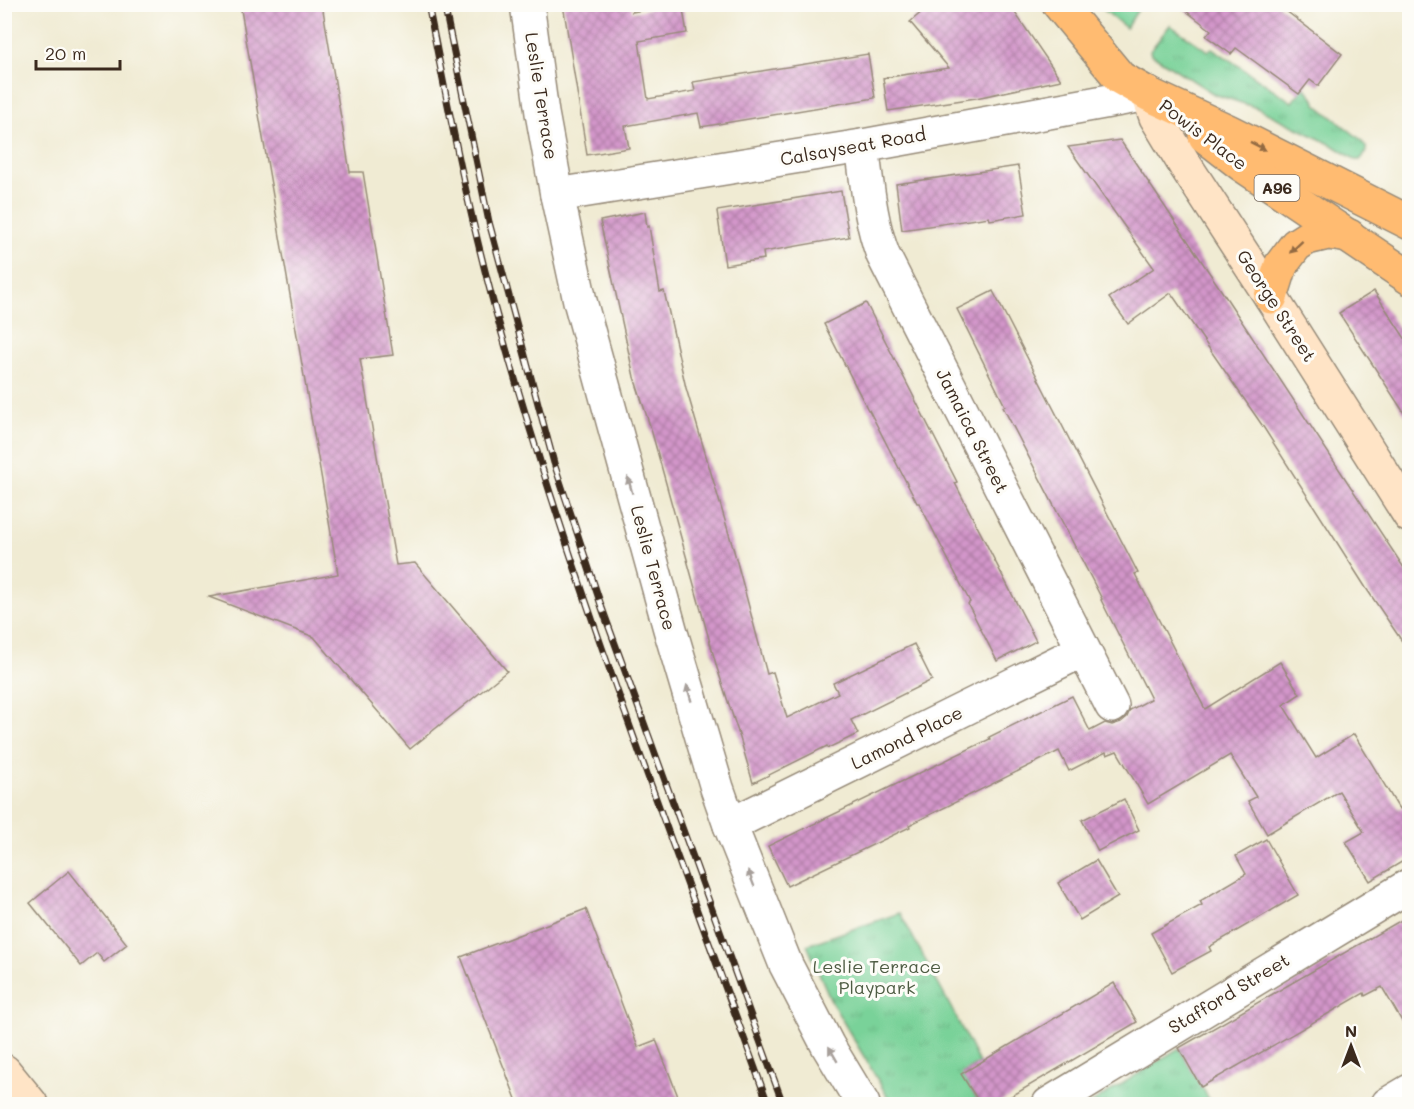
<svg xmlns="http://www.w3.org/2000/svg" width="1414" height="1109" viewBox="0 0 1414 1109" font-family="Mali,sans-serif">
	<style>
		.grass { fill: url(#grass-tufts); stroke: #5a7e5c; stroke-width: 1.5 }
		.building { fill: url(#building-cross-hatch) }
		.lines { fill: none; stroke-linecap: round; stroke-linejoin: round }
		.street-casing { stroke: #968a78; stroke-width: 36 }
		.secondary-casing { stroke: #968a78; stroke-width: 36 }
		.primary-casing { stroke: #968a78; stroke-width: 36 }
		.street { stroke: #fff; stroke-width: 33 }
		.secondary { stroke: #ffe4c6; stroke-width: 33 }
		.primary { stroke: #ffbb71; stroke-width: 33 }
		.rail-casing { stroke: #3b2a1e; stroke-width: 7 }
		.rail { stroke: #fdfcf7; stroke-width: 4.5; stroke-dasharray: 14; stroke-linecap: butt }
		.oneway { fill: #936b43 }
		.oneway2 { fill: #a79f9a }
		.labels { text-anchor: middle; stroke-width: 6; stroke-linejoin: round; paint-order: stroke }
		.shield { fill: #fdfcf7; stroke: #75695f; stroke-width: 1.5 }
		.shield-label { font-size: 16px; font-weight: bold; fill: #3b2a1e }
		.street-label { font-size: 18px; fill: #3b2a1e; stroke: #fdfcf7 }
		.park-label { font-size: 18px; fill: #4e5c43; stroke: #fdfcf7 }
	</style>
	<defs>
		<pattern id="grass-tufts" width="24" height="20" patternUnits="userSpaceOnUse" patternTransform="scale(1.5)"><rect width="24" height="20" fill="#79d299"/><path d="M3 7l-1-3M5 7V3M7 7l1-3M15 17l-1-3M17 17v-4M19 17l1-3" fill="none" stroke="#6ab483"/></pattern>
		<pattern id="building-cross-hatch" width="8" height="8" patternUnits="userSpaceOnUse" patternTransform="scale(1.5)"><rect width="8" height="8" fill="#d396ca"/><path d="M0 0l8 8M0 8l8-8" fill="none" stroke="#ac7ba3"/></pattern>
	</defs>
	<rect width="100%" height="100%" fill="#fdfcf7"/>
	<filter id="ink" filterUnits="userSpaceOnUse"><feTurbulence type="fractalNoise" baseFrequency=".0167" numOctaves="2"/><feDisplacementMap in="SourceGraphic" scale="12" xChannelSelector="R" yChannelSelector="G"/><feConvolveMatrix kernelMatrix="1 2 1 2 8 2 1 2 1" color-interpolation-filters="sRGB"/></filter>
	<filter id="wash" filterUnits="userSpaceOnUse"><feTurbulence type="fractalNoise" baseFrequency=".008" numOctaves="4" result="noise"/><feDisplacementMap in="SourceGraphic" scale="24" xChannelSelector="R" yChannelSelector="G"/><feGaussianBlur stdDeviation="1.35" result="paint"/><feColorMatrix in="noise" values="0 0 0 0 0 0 0 0 0 0 0 0 0 0 0 0 0 1.4 0 .05"/><feComposite in="paint" operator="in"/></filter>
	<g filter="url(#wash)">
		<rect width="100%" height="100%" fill="#f0ebd3"/>
		<g class="grass">
			<polygon points="1098,5 1141,5 1126,28"/>
			<polygon points="1170,25 1208,51 1212,48 1292,102 1304,87 1311,94 1317,105 1360,139 1366,147 1366,153 1360,160 1356,160 1336,147 1257,108 1214,94 1151,54 1150,51"/>
			<polygon points="900,913 956,1017 979,1063 962,1074 980,1104 892,1104 832,1003 807,945"/>
			<polygon points="1179,1048 1212,1104 1090,1104"/>
		</g>
		<g id="blocks">
			<g class="building">
				<polygon points="240,4 322,4 350,172 363,172 393,355 360,359 396,565 415,563 507,671 410,749 314,637 209,597 338,574"/>
				<polygon points="563,4 631,4 632,12 674,4 682,4 687,33 639,41 648,99 695,91 693,82 868,54 875,98 701,127 698,113 625,126 629,148 587,155"/>
				<polygon points="931,4 1009,4 1061,80 976,98 888,111 883,78 949,68 910,22"/>
				<polygon points="1177,4 1277,4 1342,54 1318,86 1310,80 1299,94 1236,48 1231,54 1206,36 1211,30"/>
				<polygon points="1120,140 1225,296 1410,577 1410,653 1366,588 1262,425 1171,293 1128,324 1109,298 1154,268 1068,147"/>
				<polygon points="1018,166 1026,214 990,220 989,217 902,230 896,184"/>
				<polygon points="841,191 849,237 763,252 764,259 725,265 717,211"/>
				<polygon points="645,212 647,227 649,226 660,292 664,291 686,388 734,551 767,674 773,672 787,718 838,693 833,683 914,644 932,680 851,720 858,734 828,748 827,746 753,783 740,738 717,668 651,429 634,377 600,221"/>
				<polygon points="993,291 1138,573 1135,574 1205,709 1280,662 1300,694 1283,705 1316,758 1354,734 1399,809 1410,803 1410,857 1370,881 1346,842 1364,832 1339,791 1267,834 1248,801 1256,797 1230,755 1148,804 1117,751 1107,755 1106,752 1069,771 1059,751 909,825 910,827 787,886 768,846 990,739 989,737 1072,696 1090,731 1105,723 1112,725 1121,722 1127,717 1130,710 1151,699 1101,600 1102,599 1003,407 1005,406 957,309"/>
				<polygon points="1374,291 1410,346 1410,422 1339,313"/>
				<polygon points="866,303 957,482 955,483 1036,641 997,661 968,604 970,602 919,503 917,503 869,410 868,410 824,324"/>
				<polygon points="1124,799 1139,830 1098,851 1082,820"/>
				<polygon points="1266,839 1298,895 1209,947 1211,951 1172,972 1151,933 1202,905 1200,901 1246,874 1236,856"/>
				<polygon points="1096,860 1118,897 1080,920 1058,883"/>
				<polygon points="69,871 127,944 104,962 97,953 81,966 30,903"/>
				<polygon points="586,909 638,1047 656,1040 681,1104 518,1104 461,957"/>
				<polygon points="1410,915 1410,1035 1382,987 1365,996 1364,993 1201,1087 1179,1048"/>
				<polygon points="1114,983 1137,1022 998,1104 980,1104 961,1074"/>
			</g>
		</g>
	</g>
	<g filter="url(#ink)">
		<use href="#blocks" fill-opacity="0" stroke="#968a78" stroke-width="1.5"/>
		<g class="lines">
			<g class="street-casing">
				<g id="street">
					<polyline points="527,4 542,113 557,195 580,301 670,629 717,788 730,825 786,965 828,1046 863,1104"/>
					<path d="M862 146C867 183 870 220 883 255L1112 706"/>
					<polyline points="557,195 862,146 1148,94"/>
					<polyline points="730,825 1083,650"/>
					<polyline points="1049,1104 1410,885"/>
					<polyline points="1388,1104 1410,1091"/>
				</g>
			</g>
			<g class="secondary-casing">
				<g id="secondary">
					<polyline points="1148,94 1156,117 1185,165 1271,297 1410,516"/>
					<polyline points="4,1071 31,1104"/>
				</g>
			</g>
			<g class="primary-casing">
				<g id="primary">
					<polyline points="1059,4 1120,78 1148,94 1228,131 1410,223"/>
					<polyline points="1205,136 1241,164 1410,278"/>
					<polyline points="1271,297 1281,265 1296,245 1307,238 1328,233 1349,236"/>
				</g>
			</g>
			<use href="#street" class="street"/>
			<use href="#secondary" class="secondary"/>
			<use href="#primary" class="primary"/>
			<g class="rail-casing">
				<g id="rail">
					<path d="M428 4C449 112 470 221 500 327 574 591 675 847 768 1104"/>
					<polyline points="444,4 489,222 554,463 602,608 783,1104"/>
					<polyline points="1399,4 1410,11"/>
				</g>
			</g>
			<use href="#rail" class="rail"/>
		</g>
		<defs><path id="oneway-solid" d="M-6-.8H1V-3.2L6.5 0L1 3.2V.8H-6Z" transform="scale(1.5)"/></defs>
		<g class="oneway">
			<use href="#oneway-solid" transform="translate(1258 146) rotate(27)"/>
			<use href="#oneway-solid" transform="translate(1296 247) rotate(137)"/>
		</g>
		<g class="oneway2">
			<use href="#oneway-solid" transform="translate(630 485) rotate(-106)"/>
			<use href="#oneway-solid" transform="translate(689 693) rotate(-106)"/>
			<use href="#oneway-solid" transform="translate(751 878) rotate(-111)"/>
			<use href="#oneway-solid" transform="translate(833 1054) rotate(-120)"/>
		</g>
	</g>
	<g class="labels">
		<rect class="shield" x="1254.5" y="175" width="45" height="26" rx="4.5"/>
		<g class="shield-label">
			<text x="1277" y="194">A96</text>
		</g>
		<g class="street-label">
			<text transform="translate(541 96) rotate(81)" y="6">Leslie Terrace</text>
			<text transform="translate(1203 135) rotate(37)" y="6">Powis Place</text>
			<text transform="translate(853 147) rotate(-10)" y="6">Calsayseat Road</text>
			<text transform="translate(1276 306) rotate(57)" y="6">George Street</text>
			<text transform="translate(972 431) rotate(63)" y="6">Jamaica Street</text>
			<text transform="translate(653 568) rotate(75)" y="6">Leslie Terrace</text>
			<text transform="translate(907 738) rotate(-26)" y="6">Lamond Place</text>
			<text transform="translate(1229 994) rotate(-31)" y="6">Stafford Street</text>
		</g>
		<g class="park-label">
			<text x="877" y="973">Leslie Terrace<tspan x="877" dy="21">Playpark</tspan></text>
		</g>
	</g>
	<rect width="1414" height="1109" fill="none" stroke="#fdfcf7" stroke-width="24"/>
	<g transform="translate(1351 1046)" stroke="#fdfcf7" stroke-width="4.5" paint-order="stroke">
	<path d="M0-4.5L10 22L0 15L-10 22Z" fill="#3b2a1e"/>
	<text y="-9" font-size="16" font-weight="bold" text-anchor="middle" fill="#3b2a1e">N</text>
	</g>
	<path d="M36 60v9h84v-9" fill="none" stroke="#3b2a1e" stroke-width="3"/>
	<text x="45" y="60" font-size="18" fill="#3b2a1e" stroke="#fdfcf7" stroke-width="4.5" paint-order="stroke">20 m</text>
</svg>
